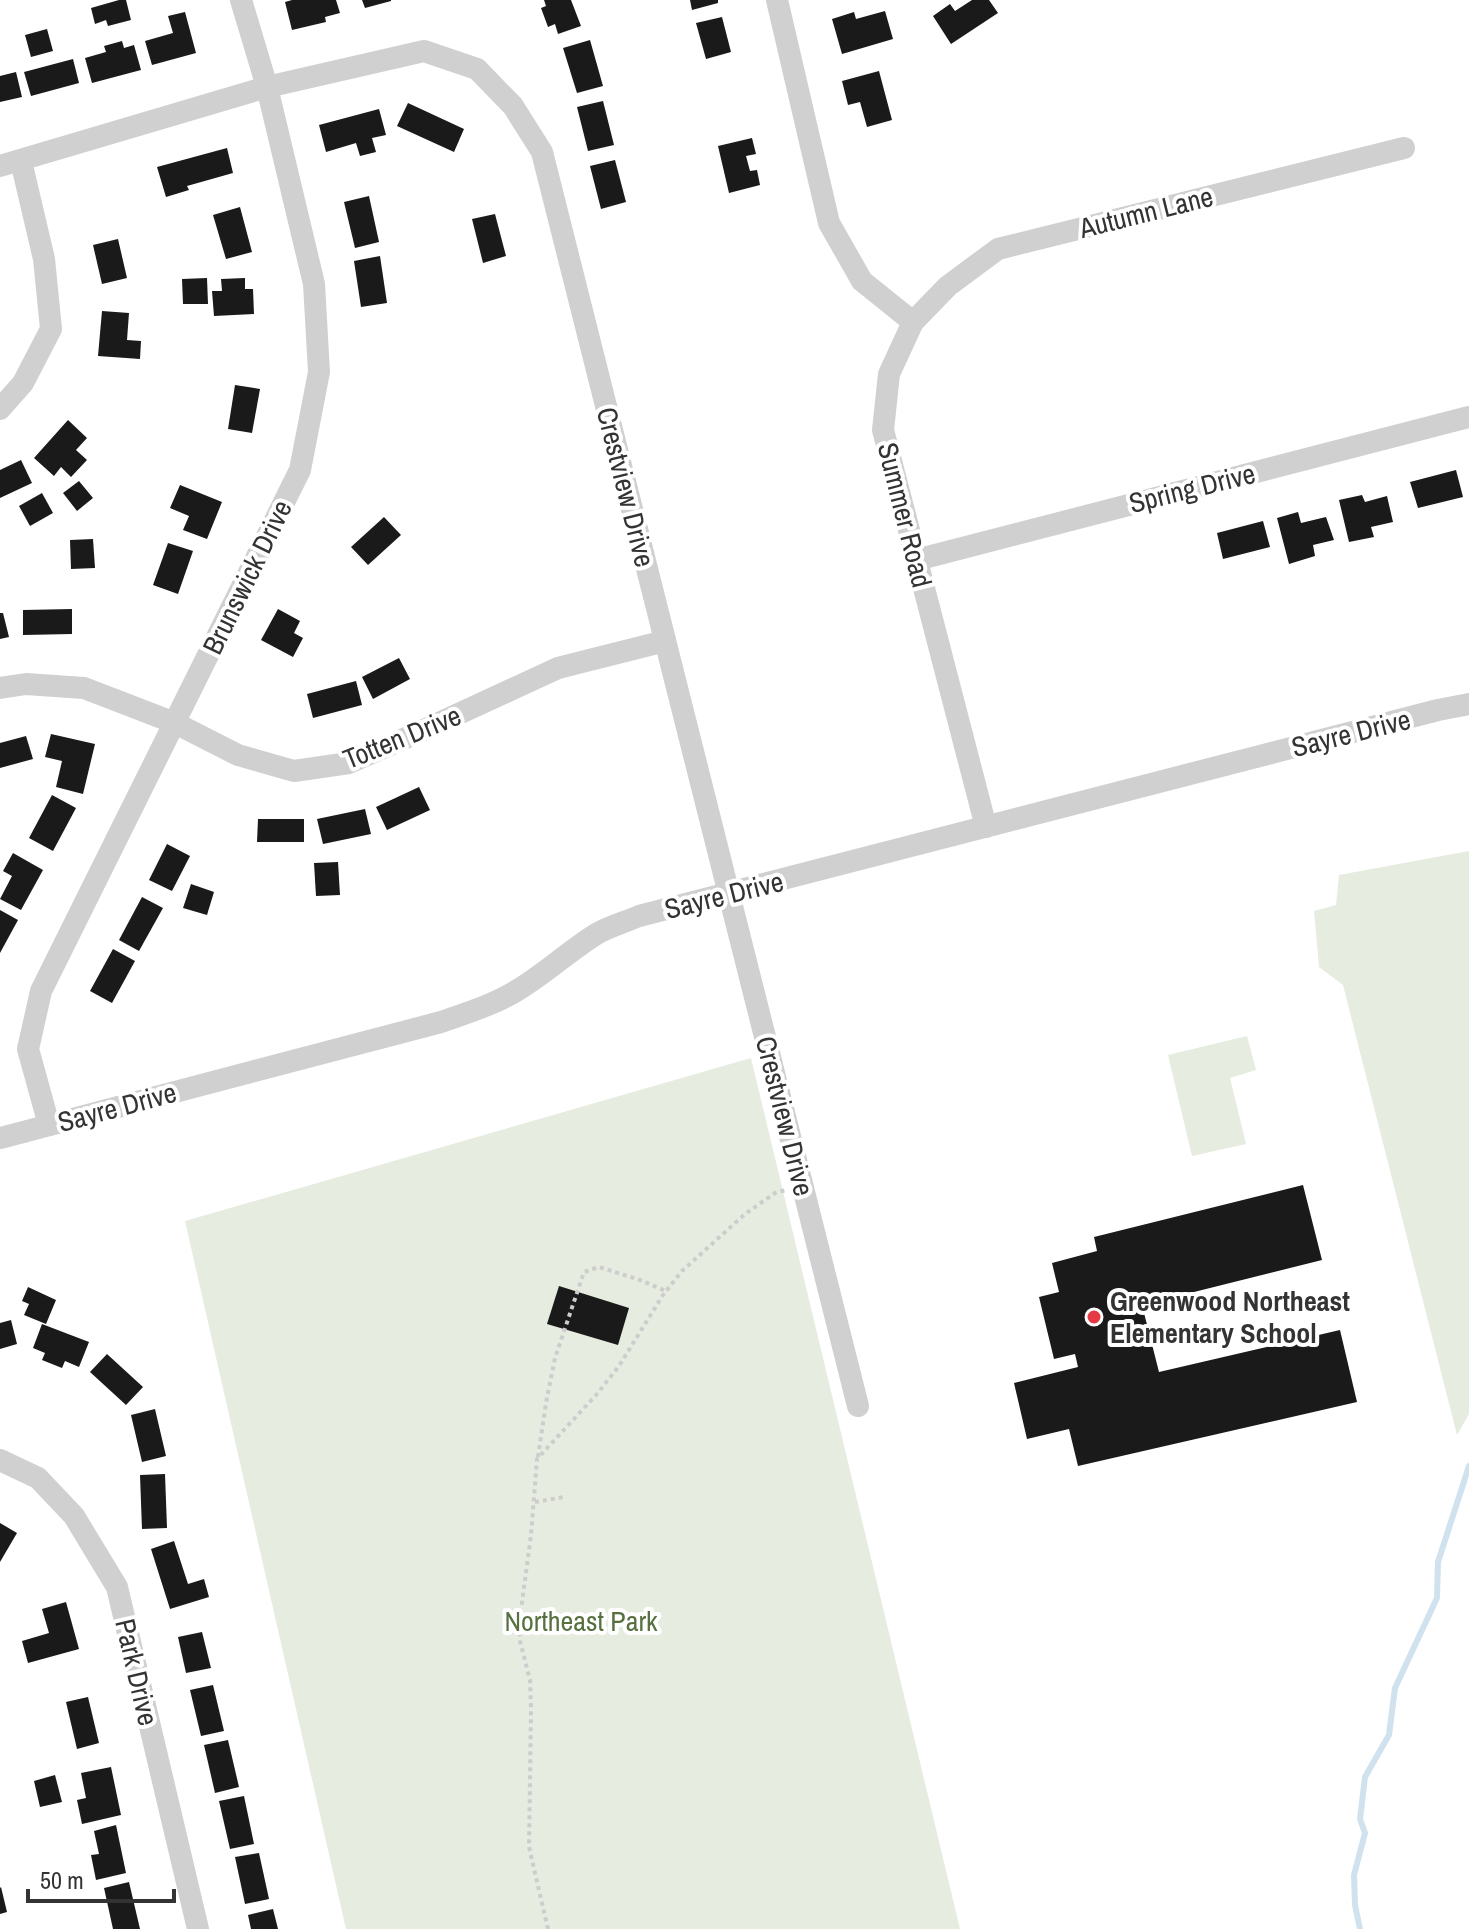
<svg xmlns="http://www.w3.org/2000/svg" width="1469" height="1929" viewBox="0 0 1469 1929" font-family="'Archivo Narrow',sans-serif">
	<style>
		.green { fill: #e6ecdf }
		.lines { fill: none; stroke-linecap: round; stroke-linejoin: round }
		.stream { stroke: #cfe2ee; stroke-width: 6 }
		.building { fill: #1a1a1a }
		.path { stroke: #cdcdcd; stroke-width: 4; stroke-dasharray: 4 4; stroke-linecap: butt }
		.minor { stroke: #d0d0d0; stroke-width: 22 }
		.poi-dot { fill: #e63946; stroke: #fff; stroke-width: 3 }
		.labels { text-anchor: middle; stroke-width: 8; stroke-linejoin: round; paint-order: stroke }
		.street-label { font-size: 28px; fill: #333; stroke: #fff }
		.poi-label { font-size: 28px; font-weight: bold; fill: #333; stroke: #fff; text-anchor: start }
		.park-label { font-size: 28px; fill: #56703f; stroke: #fff }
	</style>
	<rect width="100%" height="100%" fill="#fff"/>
	<g class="green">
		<polygon points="1469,851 1469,1414 1457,1435 1343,985 1319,967 1314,911 1336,905 1339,875"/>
		<polygon points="1247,1036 1256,1070 1230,1078 1246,1144 1192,1156 1168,1055"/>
		<polygon points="751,1058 960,1929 346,1929 185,1221"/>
	</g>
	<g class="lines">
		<polyline class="stream" points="1360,1929 1355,1905 1354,1875 1365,1833 1360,1819 1365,1777 1389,1735 1395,1688 1437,1598 1438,1562 1469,1466"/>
	</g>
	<g class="building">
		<polygon points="119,0 126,0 131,20 108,26 106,20 95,24 91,8"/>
		<polygon points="292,0 336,0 340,13 325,17 326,22 292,30 285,2"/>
		<polygon points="362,0 391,0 391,1 365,8"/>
		<polygon points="544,0 571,0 581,26 558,34 555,24 548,27 541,8 546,6"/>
		<polygon points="690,0 718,0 718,3 692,10"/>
		<polygon points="972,0 989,0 998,13 951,44 933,16 950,4 955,11"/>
		<polygon points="885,11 893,39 842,54 832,19 854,12 856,19"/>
		<polygon points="185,12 196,53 152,65 145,41 173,33 168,16"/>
		<polygon points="722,17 731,52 706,59 696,23"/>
		<polygon points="47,29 53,51 31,57 25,35"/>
		<polygon points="590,40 603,86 577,93 563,48"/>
		<polygon points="122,41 124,48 134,45 141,70 92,83 85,58 106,52 104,46"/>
		<polygon points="73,59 79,83 31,96 24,72"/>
		<polygon points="879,71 892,120 867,127 860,102 848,105 842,81"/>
		<polygon points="16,72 22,97 0,102 0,76"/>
		<polygon points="603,101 614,145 588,151 577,107"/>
		<polygon points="408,103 464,129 454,152 397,126"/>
		<polygon points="379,109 386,135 372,138 376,152 360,156 356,143 326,152 319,125"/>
		<polygon points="752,138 756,154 746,156 750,171 757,170 760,185 729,193 718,146"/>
		<polygon points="227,148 233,173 187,186 189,190 166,197 157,167"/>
		<polygon points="615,160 626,202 601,209 590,166"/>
		<polygon points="369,196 379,242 355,248 344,202"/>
		<polygon points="240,207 252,252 226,259 213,215"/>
		<polygon points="495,214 506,256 483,263 472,219"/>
		<polygon points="118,239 127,278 102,284 93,245"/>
		<polygon points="380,256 387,303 361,307 354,261"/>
		<polygon points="207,278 208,304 183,304 182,279"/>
		<polygon points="245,278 245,289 253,289 254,314 214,316 212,291 222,291 221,279"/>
		<polygon points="102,311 129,313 127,340 141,341 140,359 98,356"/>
		<polygon points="235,385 260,389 252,433 228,429"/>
		<polygon points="68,420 87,438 76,450 87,460 71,477 61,467 54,476 34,458"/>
		<polygon points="21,460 32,483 0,498 0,470"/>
		<polygon points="1456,470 1463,497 1418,508 1410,482"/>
		<polygon points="79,481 93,498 77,511 63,493"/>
		<polygon points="180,485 222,502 207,539 183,530 189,516 170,508"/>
		<polygon points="42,493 53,513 30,526 19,506"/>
		<polygon points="1362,495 1365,502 1387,496 1393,522 1371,527 1374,537 1349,542 1339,500"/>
		<polygon points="1298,512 1301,523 1326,517 1334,540 1313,545 1315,556 1289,564 1277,518"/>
		<polygon points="384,517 401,535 368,565 351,547"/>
		<polygon points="1263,521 1270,547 1223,559 1217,533"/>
		<polygon points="93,539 95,568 71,569 70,540"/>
		<polygon points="168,543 193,551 178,594 153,585"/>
		<polygon points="72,609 72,634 23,635 23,610"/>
		<polygon points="278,609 300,621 294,633 303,638 293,657 261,640"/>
		<polygon points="0,613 3,613 9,637 0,639"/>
		<polygon points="399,658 410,679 373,699 362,677"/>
		<polygon points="356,681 362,705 313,718 307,694"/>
		<polygon points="51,734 95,744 83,794 56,787 62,761 45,757"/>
		<polygon points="26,736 33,759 0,768 0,743"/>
		<polygon points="419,787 430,810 387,830 376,807"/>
		<polygon points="52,795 76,808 53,851 29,838"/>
		<polygon points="365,809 371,834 323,844 317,819"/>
		<polygon points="258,819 304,819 304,842 257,842"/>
		<polygon points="167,844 190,856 172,891 149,880"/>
		<polygon points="13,853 43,870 21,910 0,899 12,876 3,871"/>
		<polygon points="338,862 340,895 316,896 314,863"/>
		<polygon points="191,884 214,892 207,915 183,908"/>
		<polygon points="142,897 163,908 139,951 119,940"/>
		<polygon points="0,910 18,920 0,953"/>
		<polygon points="113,949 135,961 112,1003 90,991"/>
		<polygon points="1303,1185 1322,1260 1142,1305 1159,1372 1340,1330 1357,1402 1078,1466 1069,1429 1027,1439 1014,1383 1078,1367 1075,1354 1054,1359 1039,1297 1059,1292 1052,1263 1097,1251 1094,1237"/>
		<polygon points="559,1286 629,1308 618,1345 547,1324"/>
		<polygon points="28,1287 56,1300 46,1324 24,1315 29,1304 22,1301"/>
		<polygon points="11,1320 17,1344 0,1349 0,1323"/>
		<polygon points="42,1324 89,1342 79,1367 65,1361 62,1368 42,1360 45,1353 33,1348"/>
		<polygon points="107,1354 143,1387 126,1405 90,1372"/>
		<polygon points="155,1409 166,1456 142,1462 131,1415"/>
		<polygon points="165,1474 167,1528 142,1529 140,1475"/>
		<polygon points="0,1523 17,1533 0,1562"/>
		<polygon points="174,1541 188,1584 204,1579 209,1597 170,1609 151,1549"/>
		<polygon points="66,1602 79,1649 28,1663 22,1641 49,1633 42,1609"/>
		<polygon points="202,1632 211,1668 186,1673 178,1637"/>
		<polygon points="213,1685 224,1731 201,1736 190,1690"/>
		<polygon points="88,1697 99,1743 77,1749 66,1702"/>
		<polygon points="228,1740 239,1787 215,1793 204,1745"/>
		<polygon points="111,1767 121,1815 82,1824 77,1800 86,1798 81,1773"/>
		<polygon points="55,1775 62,1802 40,1807 34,1781"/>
		<polygon points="244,1796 254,1844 230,1849 219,1801"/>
		<polygon points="116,1825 126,1873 96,1880 91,1855 99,1854 94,1831"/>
		<polygon points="259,1853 269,1899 245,1904 235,1857"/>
		<polygon points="129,1882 140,1929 113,1929 104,1888"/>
		<polygon points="1,1887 7,1912 0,1914 0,1888"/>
		<polygon points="273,1909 278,1929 251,1929 248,1915"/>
	</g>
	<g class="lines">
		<g class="path">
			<polyline points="538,1457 546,1403 555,1358 584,1272 599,1267 640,1280 666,1291"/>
			<polyline points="535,1502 564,1497"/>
			<polyline points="548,1929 529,1847 531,1709 530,1680 520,1641 519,1625 531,1535 537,1459 597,1394 619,1366 663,1295 682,1271 745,1214 775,1193 786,1190"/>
		</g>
		<g class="minor">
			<polyline points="777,0 829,223 862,281 913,322 889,374 883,430 986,827"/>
			<polyline points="0,166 267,87 424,51 477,69 513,106 542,152 858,1406"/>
			<polyline points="913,322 948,286 998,249 1404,148"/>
			<polyline points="0,409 23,383 51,329 44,259 21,161"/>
			<polyline points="916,560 1469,417"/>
			<polyline points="0,688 26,684 84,688 175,723 238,755 294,771 349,763 415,734 558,668 665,641"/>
			<polyline points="49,1125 28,1049 41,991 300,470 319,372 314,284 267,87 241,0"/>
			<path d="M0 1138 441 1022C466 1013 493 1005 516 991 545 974 570 950 598 933 611 926 625 922 639 916L1438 710 1469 704"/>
			<polyline points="0,1460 38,1478 74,1516 117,1587 198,1929"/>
		</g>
	</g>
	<circle class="poi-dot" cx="1094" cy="1317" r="8"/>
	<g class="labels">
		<g class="street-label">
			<text transform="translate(1146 212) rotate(-14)" y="10">Autumn Lane</text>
			<text transform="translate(626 487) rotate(76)" y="10">Crestview Drive</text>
			<text transform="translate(1192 488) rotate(-14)" y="10">Spring Drive</text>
			<text transform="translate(905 515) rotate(76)" y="10">Summer Road</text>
			<text transform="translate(247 577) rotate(-64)" y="10">Brunswick Drive</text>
			<text transform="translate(1351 733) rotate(-14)" y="10">Sayre Drive</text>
			<text transform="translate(402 737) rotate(-22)" y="10">Totten Drive</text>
			<text transform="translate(724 895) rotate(-14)" y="10">Sayre Drive</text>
			<text transform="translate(117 1107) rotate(-15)" y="10">Sayre Drive</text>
			<text transform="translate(785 1116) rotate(76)" y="10">Crestview Drive</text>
			<text transform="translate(137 1672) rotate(77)" y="10">Park Drive</text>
		</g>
		<g class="poi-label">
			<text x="1110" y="1311">Greenwood Northeast<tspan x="1110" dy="32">Elementary School</tspan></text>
		</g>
		<g class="park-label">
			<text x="581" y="1631">Northeast Park</text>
		</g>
	</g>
	<path d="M28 1889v12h146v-12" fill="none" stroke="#333333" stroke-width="4"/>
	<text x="40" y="1889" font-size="24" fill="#333333" stroke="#ffffff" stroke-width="6" paint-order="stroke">50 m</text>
</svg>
